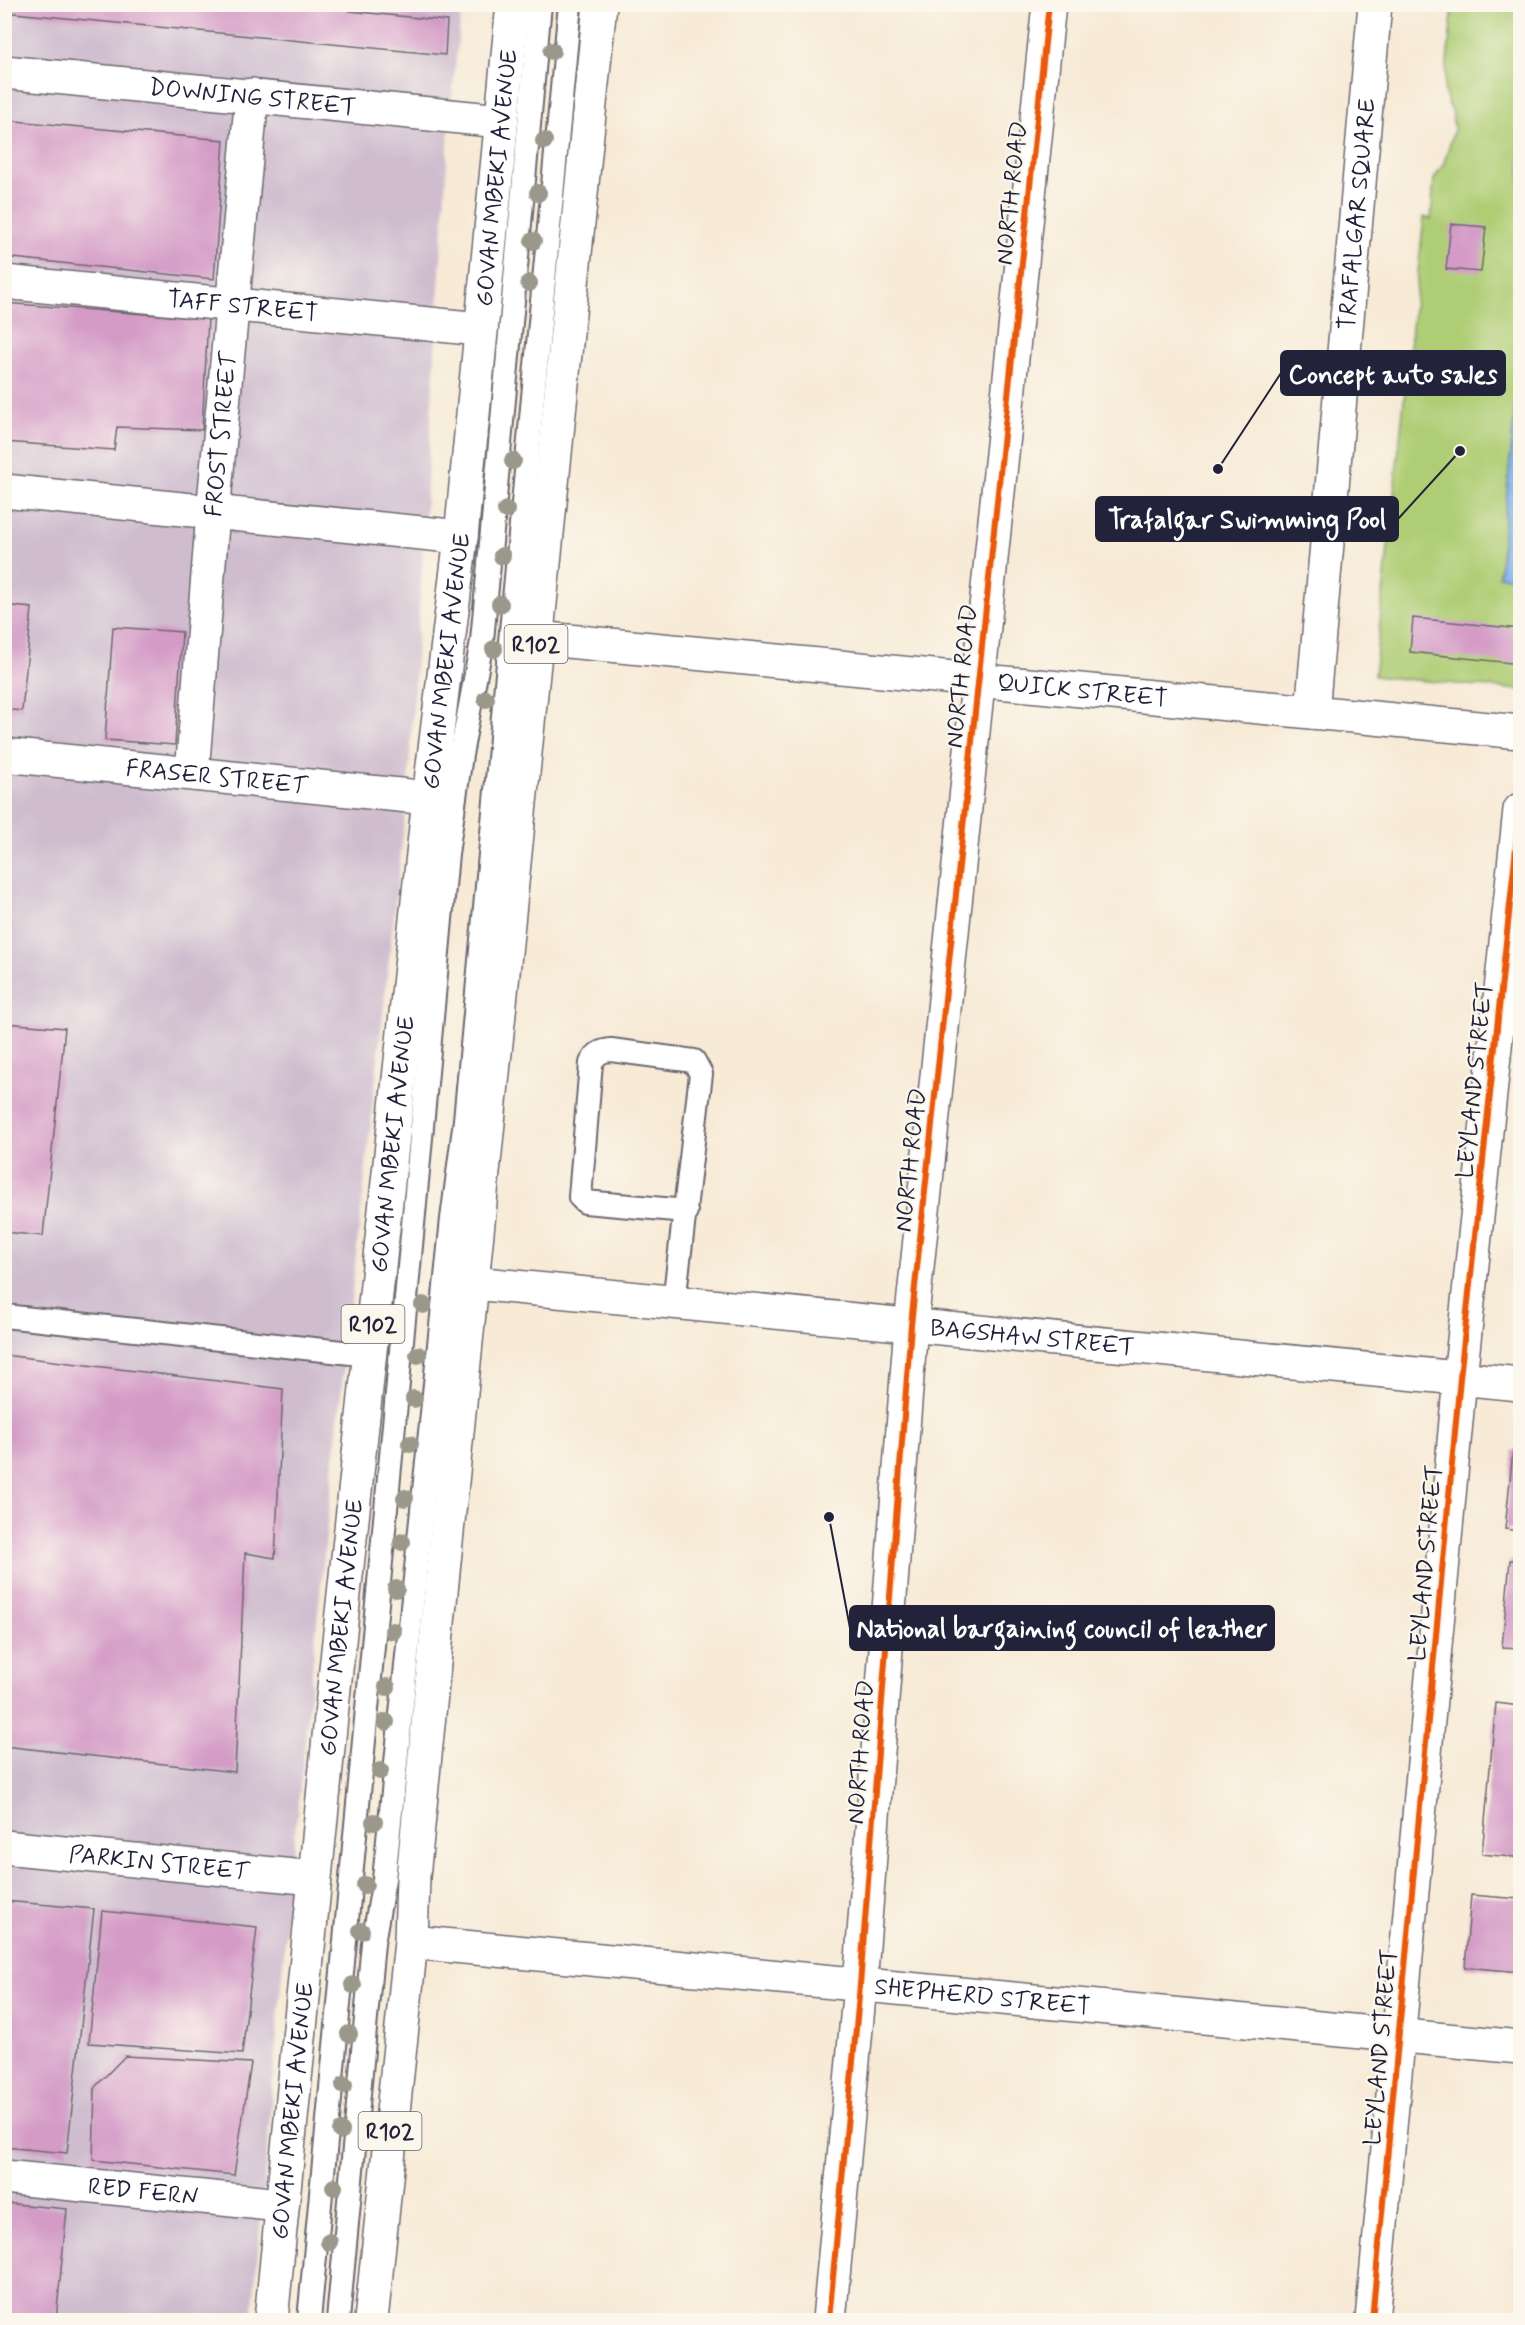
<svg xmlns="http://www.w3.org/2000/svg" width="1525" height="2325" viewBox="0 0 1525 2325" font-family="Mynerve,sans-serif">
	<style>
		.industrial { fill: #cfbdcf }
		.green { fill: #afcd74; stroke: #687858; stroke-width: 1.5 }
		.water { fill: #7fb1eb; stroke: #506a93; stroke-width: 1.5 }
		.building { fill: #d49bc7 }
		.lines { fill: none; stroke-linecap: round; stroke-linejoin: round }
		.lane-casing { stroke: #6d6871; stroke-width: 26 }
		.street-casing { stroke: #6d6871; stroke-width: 36 }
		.primary-casing { stroke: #6d6871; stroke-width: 36 }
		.lane { stroke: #fff; stroke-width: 22 }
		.street { stroke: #fff; stroke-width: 33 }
		.primary { stroke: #fff; stroke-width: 33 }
		.cycleway-casing { stroke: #fbf7ec; stroke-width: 10 }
		.cycleway { stroke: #e8590c; stroke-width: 6 }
		.tree { fill: #99988a }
		.labels { text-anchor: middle; stroke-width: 4.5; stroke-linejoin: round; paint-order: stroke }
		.shield { fill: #fbf7ec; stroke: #636270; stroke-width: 1.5 }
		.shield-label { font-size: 22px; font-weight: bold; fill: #22223b }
		.street-label { font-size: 24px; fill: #22223b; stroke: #fbf7ec }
		.leader { fill: none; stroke: #22223b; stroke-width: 2 }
		.callout-dot { fill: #22223b; stroke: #fbf7ec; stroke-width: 2 }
		.callout { fill: #22223b; stroke: #22223b; stroke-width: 2 }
		.callout-label { font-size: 26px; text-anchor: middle; font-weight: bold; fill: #fff }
	</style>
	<rect width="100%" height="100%" fill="#fbf7ec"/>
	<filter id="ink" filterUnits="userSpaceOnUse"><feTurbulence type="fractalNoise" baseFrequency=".0167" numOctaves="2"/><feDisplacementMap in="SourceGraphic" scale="12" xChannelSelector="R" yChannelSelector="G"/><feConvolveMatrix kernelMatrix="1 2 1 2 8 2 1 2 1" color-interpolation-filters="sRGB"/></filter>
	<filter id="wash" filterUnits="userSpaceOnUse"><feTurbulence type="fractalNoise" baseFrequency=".008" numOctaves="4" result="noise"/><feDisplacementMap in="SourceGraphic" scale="24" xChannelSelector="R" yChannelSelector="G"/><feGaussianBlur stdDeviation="1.35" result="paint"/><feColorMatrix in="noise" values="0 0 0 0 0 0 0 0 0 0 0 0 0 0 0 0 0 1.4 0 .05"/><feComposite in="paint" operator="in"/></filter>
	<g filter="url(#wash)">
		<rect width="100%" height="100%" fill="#f7ead6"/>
		<polygon class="industrial" points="5,5 462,5 450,114 408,789 344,1364 291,1872 252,2320 5,2320"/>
		<polygon class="green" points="1453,5 1520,5 1520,690 1374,676 1424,217 1431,219 1434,179 1444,163 1454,130 1452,114 1444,91"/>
		<polygon class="water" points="1520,356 1520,578 1499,576"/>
		<g id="blocks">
			<g class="building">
				<polygon points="4,4 351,4 350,11 447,21 445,55 4,12"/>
				<polygon points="4,120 224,140 214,279 4,257"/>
				<polygon points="1451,224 1486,227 1481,272 1446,269"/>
				<polygon points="4,303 208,319 202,430 117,427 114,450 4,442"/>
				<polygon points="4,605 32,608 22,711 4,709"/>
				<polygon points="1413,618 1520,629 1520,664 1410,652"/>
				<polygon points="113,627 182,632 175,745 105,740"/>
				<polygon points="4,1023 65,1028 43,1236 4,1232"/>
				<polygon points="4,1355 283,1389 275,1558 245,1553 235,1772 4,1746"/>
				<polygon points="1513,1450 1520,1451 1520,1531 1505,1529"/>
				<polygon points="1510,1560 1520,1561 1520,1648 1502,1647"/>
				<polygon points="1496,1703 1520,1706 1520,1858 1482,1854"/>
				<polygon points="1471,1895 1520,1899 1520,1972 1465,1967"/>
				<polygon points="4,1901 94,1909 67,2153 4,2147"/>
				<polygon points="102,1911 257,1927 242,2054 89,2043"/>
				<polygon points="125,2056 251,2063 234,2175 93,2160 95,2087"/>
				<polygon points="4,2203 67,2209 56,2320 4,2320"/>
			</g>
		</g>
	</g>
	<g filter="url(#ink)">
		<use href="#blocks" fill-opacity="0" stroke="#6d6871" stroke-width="1.5"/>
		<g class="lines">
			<g class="lane-casing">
				<g id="lane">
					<path d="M674 1302 701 1074 694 1061 611 1050C600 1051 596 1054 591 1063L580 1197 585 1202 686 1211"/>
					<polyline points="4,1316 370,1355"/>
					<polyline points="309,2320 414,1214 447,854 461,755 482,641 540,4"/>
					<polyline points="338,2320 373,1943 384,1879 452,1219 465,1120 570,4"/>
				</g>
			</g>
			<g class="street-casing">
				<g id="street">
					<path id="s1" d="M4 72 501 121"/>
					<path id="s2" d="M4 282 480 329"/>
					<polyline points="4,491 461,537"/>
					<path id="s3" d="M536 638 1520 732"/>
					<path id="s4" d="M1312 712 1375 4"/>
					<path id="s5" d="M4 755 429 798"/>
					<path id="s6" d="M192 773 213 513 252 95"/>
					<path id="s7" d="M473 1283 1520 1384"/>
					<path id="s8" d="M4 1847 314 1878"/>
					<path id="s9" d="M411 1942 1520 2047"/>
					<path id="s10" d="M4 2177 281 2205"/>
					<polyline points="829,2320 860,1985 911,1325 1049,4"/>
					<polyline points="1372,2320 1460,1378 1520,810"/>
				</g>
			</g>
			<g class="primary-casing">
				<g id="primary">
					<path id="s11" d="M271 2320 332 1707 429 798 461 537 513 4"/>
					<polyline points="371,2320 411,1942 413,1877 442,1582 600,4"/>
				</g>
			</g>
			<use href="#lane" class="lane"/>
			<use href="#street" class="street"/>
			<use href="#primary" class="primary"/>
			<g class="cycleway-casing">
				<g id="cycleway">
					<polyline points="829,2320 860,1985 911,1325 1049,4"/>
					<polyline points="1372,2320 1460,1378 1520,810"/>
				</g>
			</g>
			<use href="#cycleway" class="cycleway"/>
		</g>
		<g class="tree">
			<circle cx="552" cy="51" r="9"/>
			<circle cx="544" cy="141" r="9"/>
			<circle cx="538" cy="193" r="9"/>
			<circle cx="533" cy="241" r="9"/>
			<circle cx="529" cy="283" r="9"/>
			<circle cx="513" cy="461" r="9"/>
			<circle cx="506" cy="510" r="9"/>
			<circle cx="502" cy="556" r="9"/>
			<circle cx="500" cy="604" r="9"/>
			<circle cx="494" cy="649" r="9"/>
			<circle cx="486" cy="699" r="9"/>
			<circle cx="423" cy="1305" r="9"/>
			<circle cx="418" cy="1355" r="9"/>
			<circle cx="414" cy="1399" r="9"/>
			<circle cx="410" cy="1444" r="9"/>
			<circle cx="405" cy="1498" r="9"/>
			<circle cx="402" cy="1542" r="9"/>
			<circle cx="396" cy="1589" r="9"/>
			<circle cx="393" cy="1631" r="9"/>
			<circle cx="387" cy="1687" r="9"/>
			<circle cx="386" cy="1722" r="9"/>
			<circle cx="380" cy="1771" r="9"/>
			<circle cx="374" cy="1822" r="9"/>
			<circle cx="365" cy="1885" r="9"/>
			<circle cx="361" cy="1931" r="9"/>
			<circle cx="353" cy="1985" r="9"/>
			<circle cx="349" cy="2034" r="9"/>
			<circle cx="344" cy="2085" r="9"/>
			<circle cx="341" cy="2131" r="9"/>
			<circle cx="334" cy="2187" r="9"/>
			<circle cx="329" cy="2242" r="9"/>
		</g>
	</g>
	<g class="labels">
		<g class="shield">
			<rect x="504.5" y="625" width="63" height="38" rx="4.5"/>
			<rect x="341.5" y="1305" width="63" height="38" rx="4.5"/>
			<rect x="358.5" y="2112" width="63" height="38" rx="4.5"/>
		</g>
		<g class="shield-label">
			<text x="536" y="652">R102</text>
			<text x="373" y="1332">R102</text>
			<text x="390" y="2139">R102</text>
		</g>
		<g class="street-label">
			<text dy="8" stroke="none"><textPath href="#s1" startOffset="250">DOWNING STREET</textPath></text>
			<text dy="8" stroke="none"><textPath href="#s11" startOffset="2154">GOVAN MBEKI AVENUE</textPath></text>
			<text transform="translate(1011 193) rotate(-84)" y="8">NORTH ROAD</text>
			<text dy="8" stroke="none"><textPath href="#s4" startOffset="500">TRAFALGAR SQUARE</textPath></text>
			<text dy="8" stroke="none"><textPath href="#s2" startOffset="240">TAFF STREET</textPath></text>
			<text dy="8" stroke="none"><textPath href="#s6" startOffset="340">FROST STREET</textPath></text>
			<text dy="8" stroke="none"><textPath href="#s11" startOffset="1668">GOVAN MBEKI AVENUE</textPath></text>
			<text transform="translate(961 676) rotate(-84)" y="8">NORTH ROAD</text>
			<text dy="8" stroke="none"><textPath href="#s3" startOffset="549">QUICK STREET</textPath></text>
			<text dy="8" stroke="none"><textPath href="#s5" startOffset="214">FRASER STREET</textPath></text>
			<text transform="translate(1474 1080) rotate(-84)" y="8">LEYLAND STREET</text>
			<text dy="8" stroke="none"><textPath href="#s11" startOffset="1182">GOVAN MBEKI AVENUE</textPath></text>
			<text transform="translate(910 1160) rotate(-84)" y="8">NORTH ROAD</text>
			<text dy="8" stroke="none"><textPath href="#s7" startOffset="562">BAGSHAW STREET</textPath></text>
			<text transform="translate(1425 1563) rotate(-85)" y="8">LEYLAND STREET</text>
			<text dy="8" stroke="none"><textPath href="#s11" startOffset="696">GOVAN MBEKI AVENUE</textPath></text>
			<text transform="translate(860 1752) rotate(-86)" y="8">NORTH ROAD</text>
			<text dy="8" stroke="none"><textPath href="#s8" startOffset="156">PARKIN STREET</textPath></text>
			<text dy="8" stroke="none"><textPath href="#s9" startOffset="574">SHEPHERD STREET</textPath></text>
			<text transform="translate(1380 2047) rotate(-85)" y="8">LEYLAND STREET</text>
			<text dy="8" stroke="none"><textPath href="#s11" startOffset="210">GOVAN MBEKI AVENUE</textPath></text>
			<text dy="8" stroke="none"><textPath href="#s10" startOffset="140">RED FERN</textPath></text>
		</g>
	</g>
	<path class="leader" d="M1218 469L1281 373M1460 451L1398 519M829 1517L850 1628"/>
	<g class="callout-dot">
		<circle cx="1218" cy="469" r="6"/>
		<circle cx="1460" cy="451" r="6"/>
		<circle cx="829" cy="1517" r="6"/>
	</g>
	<g class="callout">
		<rect x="1281" y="351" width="224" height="44" rx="6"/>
		<rect x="1096" y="497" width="302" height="44" rx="6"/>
		<rect x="850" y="1606" width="424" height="44" rx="6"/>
	</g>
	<g class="callout-label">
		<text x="1393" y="383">Concept auto sales</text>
		<text x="1247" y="528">Trafalgar Swimming Pool</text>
		<text x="1062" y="1637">National bargaining council of leather</text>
	</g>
	<rect width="1525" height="2325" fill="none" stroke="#fbf7ec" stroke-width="24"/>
</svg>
